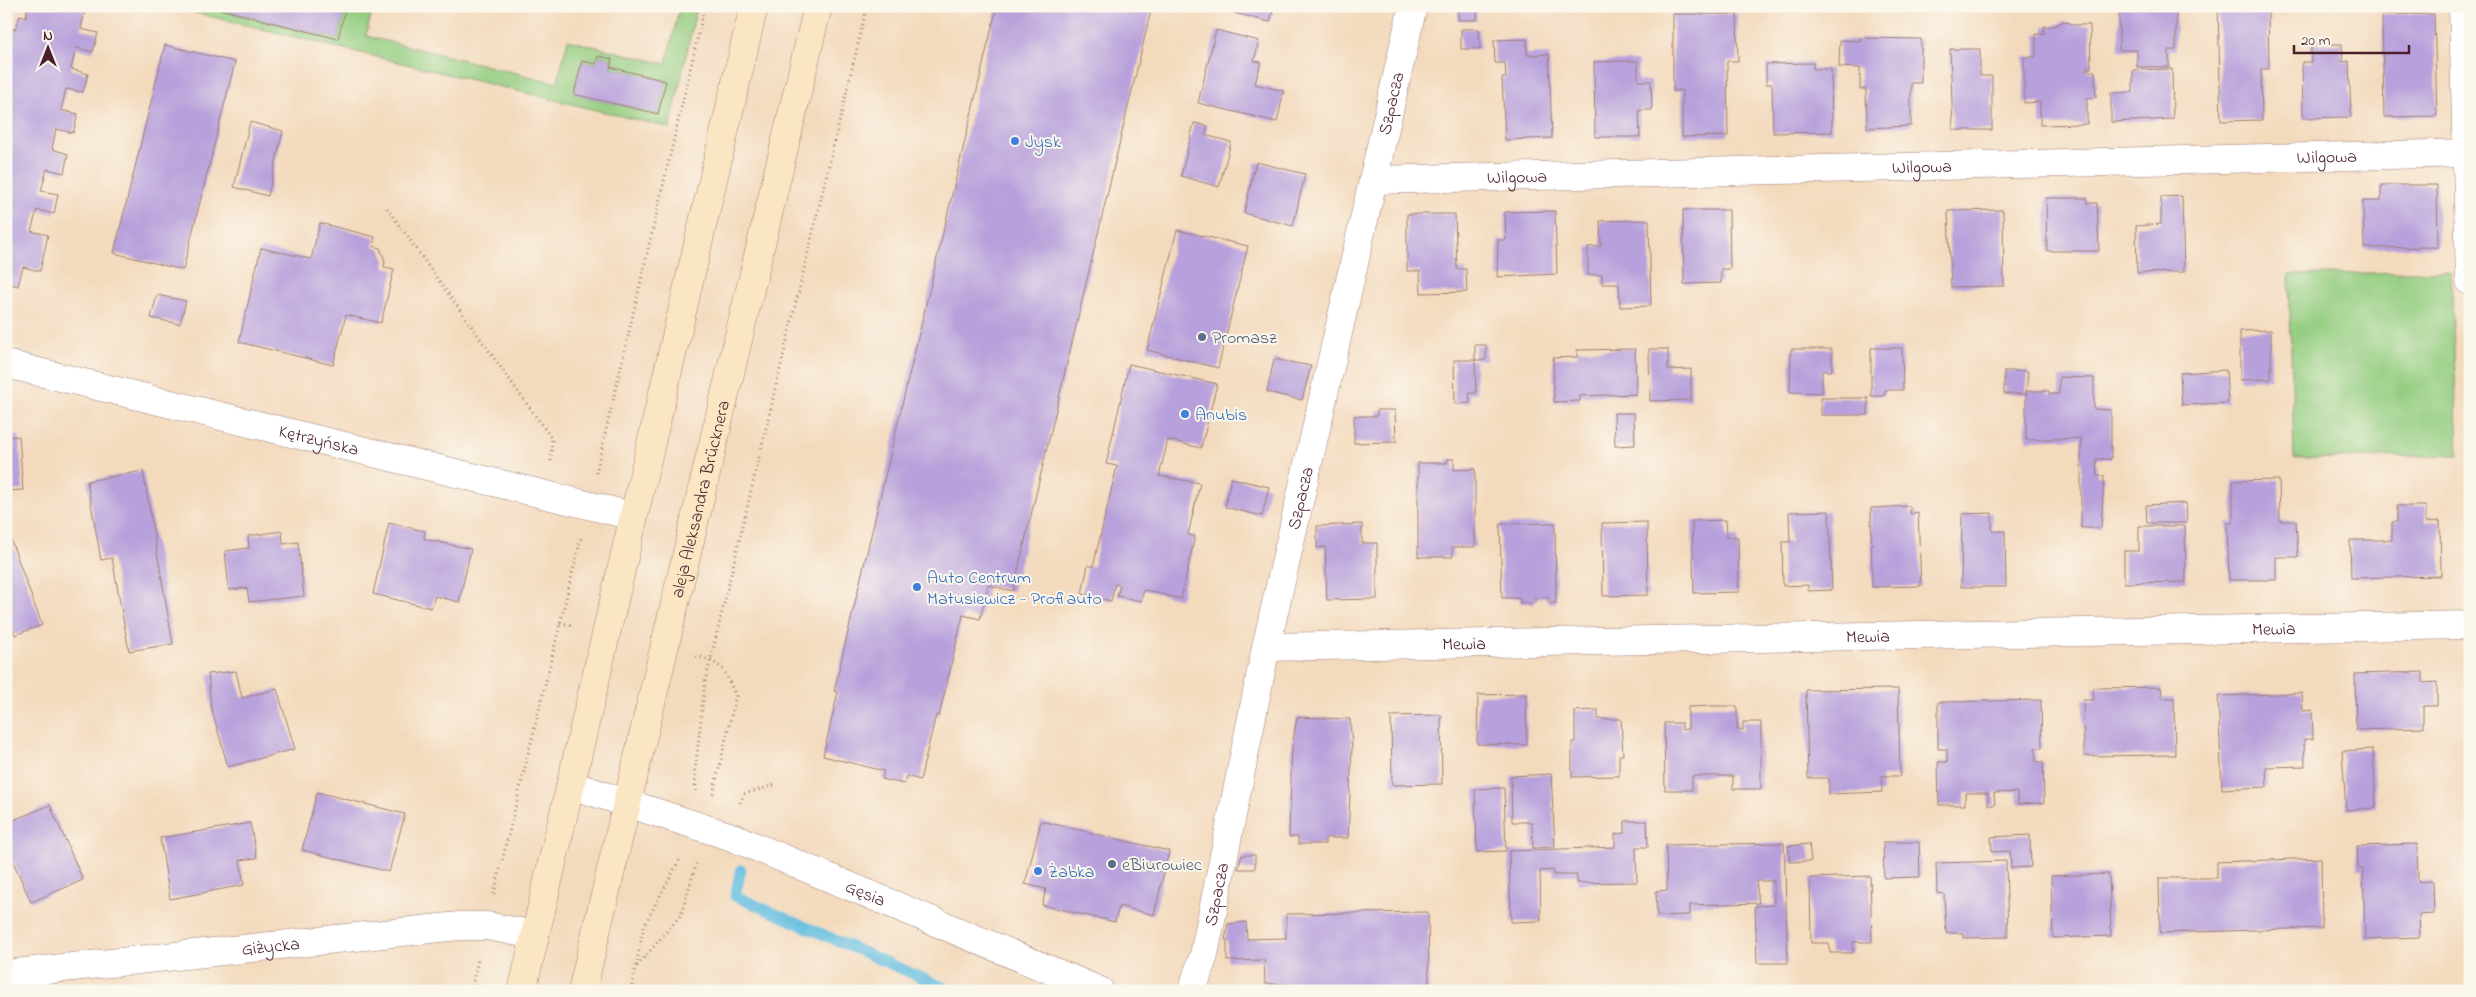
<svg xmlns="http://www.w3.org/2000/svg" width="2476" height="997" viewBox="0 0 2476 997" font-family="'Indie Flower',sans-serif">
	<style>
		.green { fill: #95ce82; stroke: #707656; fill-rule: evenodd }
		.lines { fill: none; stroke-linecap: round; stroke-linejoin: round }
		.stream { stroke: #61bcdf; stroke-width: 11 }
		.building { fill: #b7a0db }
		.street-casing { stroke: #9e7c74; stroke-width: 29 }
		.secondary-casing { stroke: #9e7c74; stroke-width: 29 }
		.path { stroke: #9e7c74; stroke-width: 3; stroke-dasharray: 1 4; stroke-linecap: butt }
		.street { stroke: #fff; stroke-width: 28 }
		.secondary { stroke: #fbe6c4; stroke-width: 28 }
		.shop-dot { fill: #3f7fe0; stroke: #fbf7ec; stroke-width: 2 }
		.service-dot { fill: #5c6f8a; stroke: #fbf7ec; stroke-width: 2 }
		.labels { text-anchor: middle; stroke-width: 4; stroke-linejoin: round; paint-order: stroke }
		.street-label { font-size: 18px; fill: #4a1f2b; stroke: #fbf7ec }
		.shop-label { font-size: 18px; fill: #366cbe; stroke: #fbf7ec; text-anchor: start }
		.service-label { font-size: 18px; fill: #4e5e75; stroke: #fbf7ec; text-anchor: start }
	</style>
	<rect width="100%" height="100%" fill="#fbf7ec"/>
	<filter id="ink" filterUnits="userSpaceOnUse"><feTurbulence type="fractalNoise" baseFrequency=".02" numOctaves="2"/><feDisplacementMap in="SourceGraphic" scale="10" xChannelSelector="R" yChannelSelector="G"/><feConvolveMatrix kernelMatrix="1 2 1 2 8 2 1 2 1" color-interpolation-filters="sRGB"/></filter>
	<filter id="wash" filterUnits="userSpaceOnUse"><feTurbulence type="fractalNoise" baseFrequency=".0096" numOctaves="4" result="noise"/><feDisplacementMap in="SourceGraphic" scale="20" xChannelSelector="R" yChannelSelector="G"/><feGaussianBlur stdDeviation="1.12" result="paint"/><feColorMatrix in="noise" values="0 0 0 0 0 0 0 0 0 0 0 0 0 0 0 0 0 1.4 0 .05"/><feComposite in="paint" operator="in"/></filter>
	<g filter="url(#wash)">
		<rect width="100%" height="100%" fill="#f3dabd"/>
		<g class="green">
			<path d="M167 6H205L338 39 346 6H373L366 36 557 83 568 40 666 64 680 6H697L670 128ZM599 56 612 59 610 67 666 81 658 114 574 94 582 61 596 64Z"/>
			<polygon points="2451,271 2458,455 2294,459 2289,275"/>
		</g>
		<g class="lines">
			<polyline class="stream" points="741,870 735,896 952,991"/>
		</g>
		<g id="blocks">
			<g class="building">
				<polygon points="28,6 86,6 81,29 98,33 93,52 76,48 71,69 88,74 83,92 66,89 61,110 78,114 73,133 56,129 52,149 68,154 64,173 47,169 41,191 58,194 54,214 37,210 31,231 48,235 40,271 23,267 18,286 6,283 6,68 9,56 6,45 10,28 15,30 20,15 26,17"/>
				<polygon points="208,6 346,6 338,39"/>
				<polygon points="997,6 1152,6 1013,591 988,585 980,619 963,615 939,716 936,715 920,780 906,776 904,784 882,779 884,771 823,756 838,692 834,691"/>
				<polygon points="1235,6 1274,6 1270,22 1234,13"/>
				<rect x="1458" y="6" width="19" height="14"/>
				<polygon points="2119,6 2176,6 2176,50 2169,50 2169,67 2137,67 2137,50 2119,50"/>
				<polygon points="2218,6 2268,6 2269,69 2261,69 2262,120 2221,121"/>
				<polygon points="1673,14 1737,14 1738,61 1727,61 1728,136 1682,137 1682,90 1673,91"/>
				<polygon points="2382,14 2434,14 2437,116 2384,117"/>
				<polygon points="2064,21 2075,25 2090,25 2091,68 2086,68 2087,71 2095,71 2096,97 2087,98 2087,124 2040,125 2040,102 2024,103 2024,57 2036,57 2036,34 2044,34 2044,26 2054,26"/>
				<polygon points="1461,29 1479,29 1480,49 1461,49"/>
				<polygon points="1216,30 1259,41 1254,61 1261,62 1255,84 1284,91 1277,122 1198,103"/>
				<polygon points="1860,38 1921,39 1921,83 1911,83 1911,126 1867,128 1866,89 1860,89 1860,68 1839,67 1840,40 1860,41"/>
				<polygon points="1527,39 1527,55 1549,54 1552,138 1505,140 1502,78 1506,78 1505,63 1495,63 1494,40"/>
				<polygon points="2311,44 2342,44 2343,62 2349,61 2351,117 2303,118 2302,62 2311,62"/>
				<polygon points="165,45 235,62 183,270 114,253"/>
				<polygon points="1950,49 1980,49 1980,76 1992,76 1992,130 1953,130"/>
				<polygon points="598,56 612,59 610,67 666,81 658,114 574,94 582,61 596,64"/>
				<polygon points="1619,61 1638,61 1638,81 1651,81 1652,110 1639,110 1640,137 1595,137 1594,62"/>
				<polygon points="1813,63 1813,69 1831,69 1832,132 1773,133 1772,84 1766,84 1766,64"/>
				<polygon points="2172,69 2173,119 2111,122 2111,93 2133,92 2133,70"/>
				<polygon points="250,122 283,131 268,196 234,187"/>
				<polygon points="1194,123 1208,126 1205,135 1231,142 1219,187 1181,176"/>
				<polygon points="1256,162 1305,174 1293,226 1244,213"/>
				<polygon points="2381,185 2437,185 2438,247 2364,248 2363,201 2381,201"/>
				<polygon points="2182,196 2184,272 2137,273 2136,226 2161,224 2161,197"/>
				<polygon points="2046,198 2087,198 2088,203 2097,203 2099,251 2047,251"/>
				<polygon points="1683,210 1729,210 1730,269 1721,269 1721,283 1684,284"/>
				<polygon points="2003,210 2004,286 1951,287 1948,211"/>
				<polygon points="1555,211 1557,274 1497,277 1498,240 1506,240 1505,212"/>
				<polygon points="1407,214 1455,214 1457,269 1466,269 1467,292 1421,293 1420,271 1407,271"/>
				<polygon points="1649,220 1651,306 1620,307 1619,284 1602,284 1602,275 1588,275 1588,247 1601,246 1600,221"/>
				<polygon points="320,223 375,237 373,246 380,248 385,261 384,267 394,269 381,323 346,315 333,365 239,342 261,248 311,259"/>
				<polygon points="1177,230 1248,246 1218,368 1147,350"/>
				<polygon points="157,295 186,301 180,324 151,318"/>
				<polygon points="2271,330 2271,379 2240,380 2240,331"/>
				<polygon points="1475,345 1486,345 1486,360 1475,360 1476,393 1469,393 1470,403 1455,404 1454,360 1475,360"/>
				<polygon points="1871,348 1902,348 1903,390 1885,390 1884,396 1871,396"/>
				<polygon points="1635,349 1636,394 1580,396 1580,401 1554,402 1553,358 1577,357 1577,350"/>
				<polygon points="1649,349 1668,349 1668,370 1691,369 1691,400 1650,401"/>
				<polygon points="1791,349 1832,349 1832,371 1822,371 1822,393 1790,392"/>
				<polygon points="1274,359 1311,366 1302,400 1267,392"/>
				<polygon points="1129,364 1217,384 1201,448 1168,440 1159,476 1200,483 1188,535 1195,536 1181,599 1144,590 1141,601 1117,596 1120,585 1115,584 1111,601 1082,594 1088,565 1093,567 1117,466 1106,464"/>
				<polygon points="2226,370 2228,403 2182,405 2180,373"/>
				<polygon points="2004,371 2028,371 2026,394 2004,394"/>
				<polygon points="2059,377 2094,378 2094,409 2111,410 2111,459 2096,459 2097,476 2104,476 2101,528 2081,528 2081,438 2026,440 2026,394 2028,391 2049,391 2049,394 2059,394"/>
				<rect x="1821" y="398" width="47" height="17"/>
				<polygon points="1377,410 1395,410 1396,442 1354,443 1354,416 1377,416"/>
				<polygon points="1614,413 1634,413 1635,445 1615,446"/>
				<polygon points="19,436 23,490 6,491 6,437"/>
				<polygon points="1448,459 1454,459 1454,470 1475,469 1475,547 1452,547 1453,557 1418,557 1418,463 1447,463"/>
				<polygon points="143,471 173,644 129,651 112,558 101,560 87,481"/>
				<polygon points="1231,478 1269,487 1262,516 1225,507"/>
				<polygon points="2279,480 2280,521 2296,521 2298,557 2276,557 2276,580 2229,580 2227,523 2233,523 2233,481"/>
				<polygon points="2186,503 2187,523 2147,523 2146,505"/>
				<polygon points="1910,506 1910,514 1918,512 1921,586 1872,587 1871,508"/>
				<polygon points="2397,506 2426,506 2426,522 2440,521 2441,576 2351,578 2350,540 2392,540 2392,522 2397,522"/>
				<polygon points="1829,511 1832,590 1808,591 1808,585 1783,586 1782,542 1790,542 1789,512"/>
				<polygon points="1992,513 1992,531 2005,531 2006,587 1961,587 1962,514"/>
				<polygon points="1726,520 1727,537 1738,537 1739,592 1694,593 1692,521"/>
				<polygon points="1647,522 1648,595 1603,596 1602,523"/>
				<polygon points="389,523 425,531 424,539 471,549 459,602 435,596 431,608 373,594"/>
				<polygon points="1555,523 1556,603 1548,603 1548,597 1535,598 1535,603 1520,603 1520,598 1502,598 1500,524"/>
				<polygon points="1362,524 1362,543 1377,543 1377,599 1327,600 1325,547 1317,548 1317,526"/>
				<polygon points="2139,526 2185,526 2186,582 2124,583 2124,551 2139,551"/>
				<polygon points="6,527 42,625 15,635 6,610 9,595 6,588"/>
				<polygon points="282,531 283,544 298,542 304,596 249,602 247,588 229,590 225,551 249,548 248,536"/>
				<polygon points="236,671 242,698 277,689 295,749 228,767 211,707 208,674"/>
				<polygon points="2423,672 2423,683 2437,682 2437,706 2423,706 2423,728 2356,730 2355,674"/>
				<polygon points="2161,687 2162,698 2174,698 2175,755 2084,756 2083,700 2094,700 2093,688"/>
				<polygon points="1898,689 1900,776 1881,776 1882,792 1829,794 1829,778 1808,778 1806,690"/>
				<polygon points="2302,693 2303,711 2312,710 2313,739 2304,739 2305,766 2266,767 2267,787 2222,789 2218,696"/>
				<polygon points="1526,694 1527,745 1477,744 1478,695"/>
				<polygon points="2041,700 2042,748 2035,748 2036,762 2043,762 2044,803 2018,804 2017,792 1994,793 1995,805 1988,805 1988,793 1965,793 1965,805 1939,805 1938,762 1947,762 1947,749 1938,749 1938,702"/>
				<polygon points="1712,706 1737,706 1737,730 1743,730 1743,722 1761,722 1761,789 1733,789 1733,776 1692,776 1692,790 1665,790 1664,723 1682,723 1682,730 1688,729 1688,707"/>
				<polygon points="1598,710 1598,719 1621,719 1623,755 1619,755 1619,776 1572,777 1572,742 1575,742 1575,711"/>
				<polygon points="1441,715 1442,784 1392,785 1391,716"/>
				<polygon points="1297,717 1350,719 1352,748 1348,838 1325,838 1325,844 1298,844 1298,837 1289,837 1292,746"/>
				<polygon points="2373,749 2376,808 2346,810 2342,751"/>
				<polygon points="1551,774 1555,847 1533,848 1532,822 1512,822 1511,776"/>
				<polygon points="1504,788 1506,851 1477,852 1475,789"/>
				<polygon points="317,792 405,814 389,872 302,850"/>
				<polygon points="50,805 83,880 31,902 6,846 9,845 6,839 6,823"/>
				<polygon points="1041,821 1169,851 1154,915 1119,906 1115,922 1042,905 1046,889 1025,884"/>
				<polygon points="1625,821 1647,821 1648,847 1636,847 1637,882 1577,883 1577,875 1554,875 1553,870 1540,871 1541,921 1511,922 1509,851 1615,847 1615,834 1625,833"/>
				<polygon points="250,823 257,858 240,860 244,885 170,899 160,838"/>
				<polygon points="2030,835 2031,867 2011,868 2010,851 1992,852 1991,837"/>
				<polygon points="1883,842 1919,842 1920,877 1884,878"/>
				<polygon points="1784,843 1788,963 1757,963 1755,906 1774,905 1774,881 1756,881 1759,903 1690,905 1690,915 1657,916 1656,891 1667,890 1666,845"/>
				<polygon points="1809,844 1811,861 1790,862 1788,846"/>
				<polygon points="2417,844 2418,882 2433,881 2434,914 2419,915 2420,937 2365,939 2363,869 2358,869 2357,846"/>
				<polygon points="1242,855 1255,855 1255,869 1238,869"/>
				<polygon points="2321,858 2322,928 2160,933 2159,878 2217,878 2217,862"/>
				<polygon points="2006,861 2008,937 1963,938 1963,933 1946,933 1944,894 1937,893 1936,863"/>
				<polygon points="2109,874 2111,936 2053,938 2051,876"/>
				<polygon points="1870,876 1872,942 1853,942 1853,953 1830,953 1829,943 1811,943 1810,878"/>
				<polygon points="1428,912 1429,991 1287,991 1287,984 1265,984 1264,960 1227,961 1227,940 1225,940 1228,924 1246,922 1247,939 1286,938 1286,914"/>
			</g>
		</g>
	</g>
	<g filter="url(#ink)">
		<use href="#blocks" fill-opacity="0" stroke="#9e7c74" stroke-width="1"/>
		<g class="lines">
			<g class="street-casing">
				<g id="street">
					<polyline points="2463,6 2470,281"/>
					<path id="s1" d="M1373 180 2470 153"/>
					<path id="s2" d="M6 364 633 516"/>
					<path id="s3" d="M1266 647 2470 625"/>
					<path id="s4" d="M571 785 732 837 1100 991"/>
					<path id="s5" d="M6 974 459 926H487L535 935"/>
					<path id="s6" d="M1192 991 1204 955 1266 647 1413 6"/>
				</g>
			</g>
			<g class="secondary-casing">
				<g id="secondary">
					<polyline points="522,991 754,6"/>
					<path id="s7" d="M582 991 818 6"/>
				</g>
			</g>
			<g class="path">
				<polyline points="387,208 552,439 551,462"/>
				<polyline points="596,473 705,6"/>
				<polyline points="560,623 573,625"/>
				<polyline points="696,656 711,660 724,670 736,696 713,794"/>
				<polyline points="696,791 695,771 705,683 867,6"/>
				<polyline points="740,803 744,794 775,785"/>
				<polyline points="494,894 581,538"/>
				<polyline points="637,966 681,915 697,861"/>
				<polyline points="471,991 478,960"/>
				<polyline points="631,991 644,926 681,857"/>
			</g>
			<use href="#street" class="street"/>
			<use href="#secondary" class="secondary"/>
		</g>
	</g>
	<g class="shop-dot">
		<circle cx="1015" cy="141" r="5"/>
		<circle cx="1185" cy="414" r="5"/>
		<circle cx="917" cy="587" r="5"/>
		<circle cx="1038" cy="871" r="5"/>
	</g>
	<g class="service-dot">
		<circle cx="1202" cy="337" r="5"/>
		<circle cx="1112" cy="864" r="5"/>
	</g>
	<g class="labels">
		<g class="street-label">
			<text dy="6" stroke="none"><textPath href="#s6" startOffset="910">Szpacza</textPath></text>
			<text dy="6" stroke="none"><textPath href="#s1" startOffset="954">Wilgowa</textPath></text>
			<text dy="6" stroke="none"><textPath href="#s1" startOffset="549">Wilgowa</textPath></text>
			<text dy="6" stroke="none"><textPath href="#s1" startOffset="144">Wilgowa</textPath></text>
			<text dy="6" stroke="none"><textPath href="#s2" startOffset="322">Kętrzyńska</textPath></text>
			<text dy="6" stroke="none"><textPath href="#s7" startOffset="506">aleja Aleksandra Brücknera</textPath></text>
			<text dy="6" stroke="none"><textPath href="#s6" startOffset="505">Szpacza</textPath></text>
			<text dy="6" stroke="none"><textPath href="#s3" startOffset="1008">Mewia</textPath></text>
			<text dy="6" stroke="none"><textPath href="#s3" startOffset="602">Mewia</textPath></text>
			<text dy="6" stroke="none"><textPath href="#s3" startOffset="198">Mewia</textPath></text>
			<text dy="6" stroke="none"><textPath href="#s4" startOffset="314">Gęsia</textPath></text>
			<text dy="6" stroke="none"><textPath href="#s6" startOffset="100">Szpacza</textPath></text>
			<text dy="6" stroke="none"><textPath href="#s5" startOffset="266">Giżycka</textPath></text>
		</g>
		<g class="shop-label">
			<text x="1025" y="147">Jysk</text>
			<text x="1195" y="420">Anubis</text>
			<text x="927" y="583">Auto Centrum<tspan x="927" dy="21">Matusiewicz - Profiauto</tspan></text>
			<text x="1048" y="877">Żabka</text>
		</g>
		<g class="service-label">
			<text x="1212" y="343">Promasz</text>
			<text x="1122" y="870">eBiurowiec</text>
		</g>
	</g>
	<rect width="2476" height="997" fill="none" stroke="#fbf7ec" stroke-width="25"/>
	<g transform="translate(48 48)" stroke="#fbf7ec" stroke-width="4" paint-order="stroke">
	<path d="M0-4L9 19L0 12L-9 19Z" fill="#4a1f2b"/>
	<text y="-8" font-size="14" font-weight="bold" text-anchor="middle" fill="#4a1f2b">N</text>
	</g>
	<path d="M2294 45v8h115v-8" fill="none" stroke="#4a1f2b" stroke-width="2.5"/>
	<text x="2301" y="45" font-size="15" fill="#4a1f2b" stroke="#fbf7ec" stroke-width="4" paint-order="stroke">20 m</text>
</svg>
